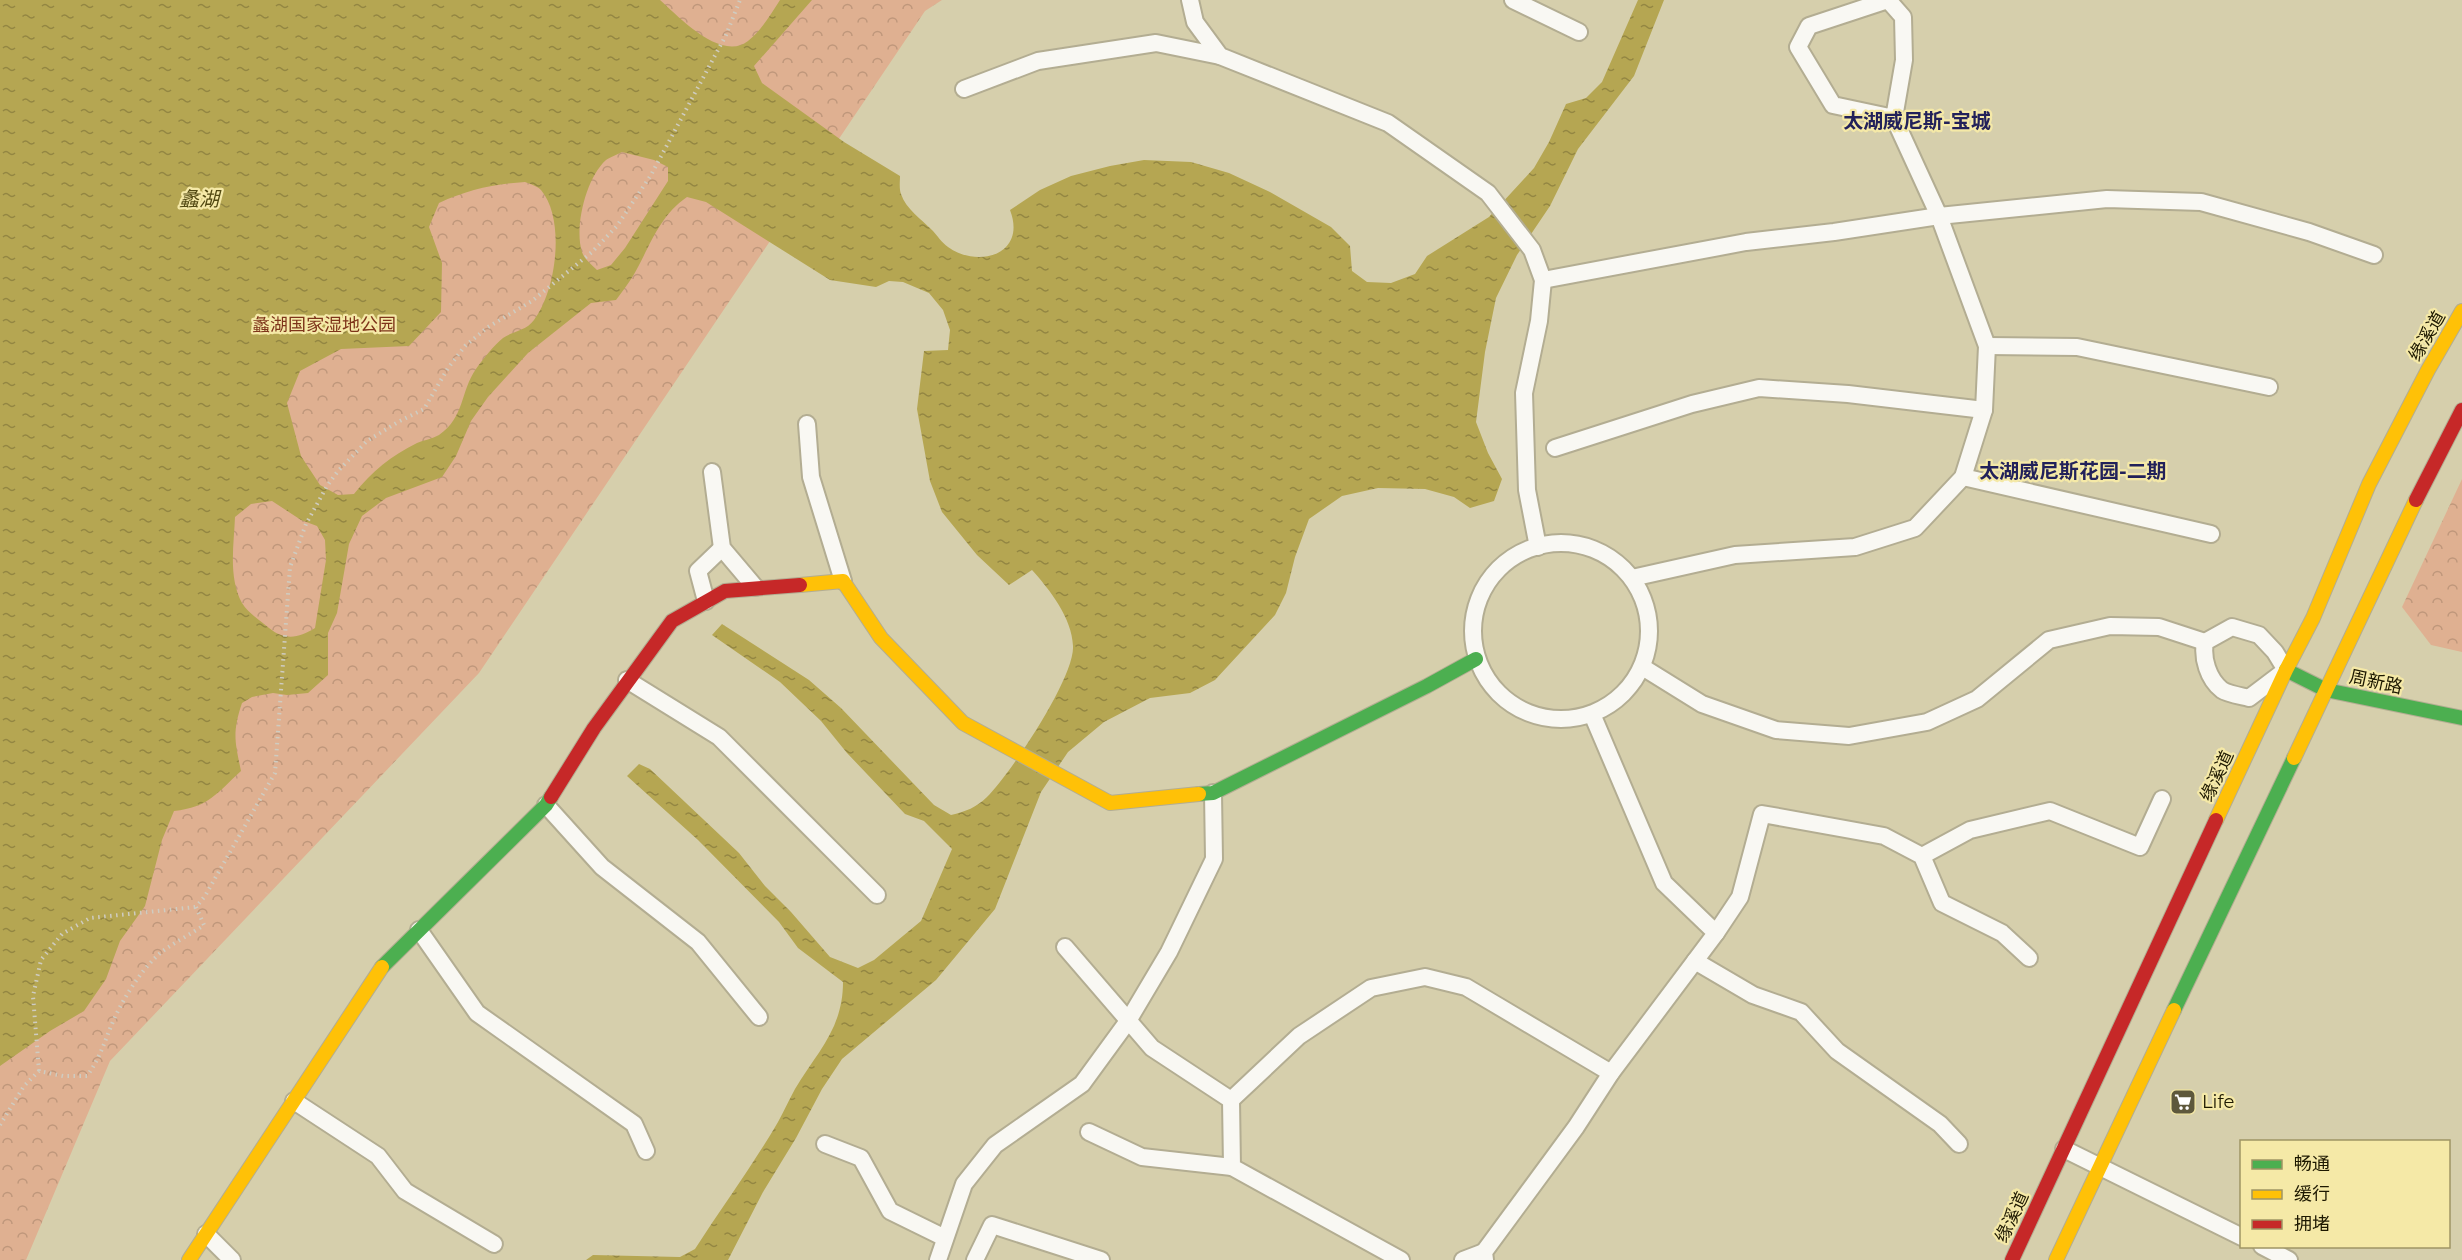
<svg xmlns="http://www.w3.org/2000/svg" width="2462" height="1260" viewBox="0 0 2462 1260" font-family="Montserrat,'Noto Sans SC',sans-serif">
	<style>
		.forest { fill: url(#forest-crowns) }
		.water { fill: url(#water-ripples); fill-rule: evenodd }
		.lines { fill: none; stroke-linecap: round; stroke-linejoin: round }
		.street-casing { stroke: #b3ad92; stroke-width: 20 }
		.fast-casing { stroke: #b3ad92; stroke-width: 16 }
		.slow-casing { stroke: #b3ad92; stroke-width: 16 }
		.jam-casing { stroke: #b3ad92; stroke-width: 16 }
		.path { stroke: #cfccc1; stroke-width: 4; stroke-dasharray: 1.5 4.5; stroke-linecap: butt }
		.street { stroke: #f9f8f3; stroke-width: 16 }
		.fast { stroke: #4caf50; stroke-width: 14 }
		.slow { stroke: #ffc107; stroke-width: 14 }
		.jam { stroke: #c62828; stroke-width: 14 }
		.labels { text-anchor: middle; stroke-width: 4.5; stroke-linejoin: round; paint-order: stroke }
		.park-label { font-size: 18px; fill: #7e341a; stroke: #f5e9a7 }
		.street-label { font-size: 18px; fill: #1d1800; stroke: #f5e9a7 }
		.poi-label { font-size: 18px; fill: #1d1800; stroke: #f5e9a7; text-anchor: start }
		.neighbourhood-label { font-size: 20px; font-weight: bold; fill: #22215a; stroke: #f5e9a7 }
		.water-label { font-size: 20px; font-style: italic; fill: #524912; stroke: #f5e9a7 }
	</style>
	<defs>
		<pattern id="forest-crowns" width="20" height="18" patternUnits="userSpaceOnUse" patternTransform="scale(1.5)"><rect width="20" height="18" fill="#dfb091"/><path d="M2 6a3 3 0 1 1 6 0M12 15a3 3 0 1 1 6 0" fill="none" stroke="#bf977b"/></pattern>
		<pattern id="water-ripples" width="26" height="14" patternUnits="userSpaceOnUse" patternTransform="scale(1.5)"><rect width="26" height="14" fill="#b5a652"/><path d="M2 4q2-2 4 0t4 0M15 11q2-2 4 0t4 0" fill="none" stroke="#938642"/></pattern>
	</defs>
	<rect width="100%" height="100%" fill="#d6cfac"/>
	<g class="forest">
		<polygon points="0,0 942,0 925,11 479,673 110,1061 26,1260 0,1260"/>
		<polygon points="2462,479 2462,652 2431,645 2402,607"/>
	</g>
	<path class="water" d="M0 0H660C679 17 721 62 748 41 761 31 771 14 780 0H812L754 66 762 83 844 142 900 176C900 181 899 189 901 194 906 209 921 219 932 230 937 235 942 243 948 247 979 269 1027 254 1010 210L1040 190 1071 176 1110 166 1144 160 1191 162 1229 173 1270 192 1331 227 1350 246 1352 271 1367 282 1391 283 1415 274 1427 256 1489 217 1534 168 1549 142 1566 104 1586 98 1602 82 1638 0H1664L1634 76 1578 149 1550 206 1517 255 1496 298 1485 352 1476 422 1488 453 1502 479 1494 501 1470 508 1454 497 1425 489 1378 488 1342 496 1309 519 1295 557 1286 593 1275 615 1215 680 1190 693 1150 698 1104 722 1068 752 1041 792 995 909 936 980 842 1059 822 1089 796 1138 763 1192 728 1260H586L593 1255 680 1257 695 1249C722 1207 753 1165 778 1122 784 1111 789 1100 795 1089 817 1052 843 1029 843 982L798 948 779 922 698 840 627 776 639 764 650 769 739 853 765 886 791 912 830 957 858 968 874 960 921 921 952 849 924 821 905 814 847 753 821 721 780 682 712 635 722 624 809 680 841 708 934 805 951 815C965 812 977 807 987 797 1011 773 1075 677 1073 646 1072 618 1050 590 1032 570L1009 585 977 555 942 512 930 481 917 409 924 351 948 350 950 330 943 310 929 293 903 282 889 281 876 287 830 280 706 202 687 197C658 217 650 247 633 276 628 284 622 292 616 300L591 303 528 353 488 397 471 421 456 456 442 477 386 498 362 516 349 544 337 613 328 633V675L308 693 287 695 273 693 252 697 242 703C232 733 235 742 241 771 217 793 209 807 174 811L162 840 145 906 120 941 106 979 84 1011 50 1031 0 1066ZM622 152 654 160 668 167V181L625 248 611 265 597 270C592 265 584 259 582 252 574 227 586 178 606 160 610 157 617 155 622 152ZM525 182C530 184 537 186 541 190 566 220 556 291 534 320 526 331 513 331 503 338 494 345 483 359 476 369 460 392 465 417 439 435 432 439 424 440 417 443 391 456 372 471 354 494L338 495 320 485 301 456 287 403 300 371 341 349 409 346 441 312 442 263 429 227 439 203C467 190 494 184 525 182ZM272 501 301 520 317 526 325 540 326 560 315 628C299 638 285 641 269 628 261 621 248 613 242 603 228 577 234 545 235 517L251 504Z"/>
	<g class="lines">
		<g class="street-casing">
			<g id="street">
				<polyline points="1190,0 1195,22 1220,56 1388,123 1488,193 1532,250 1543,280 1539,321 1524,393 1527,490 1538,547"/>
				<polyline points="1513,0 1579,32"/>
				<polyline points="964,89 1038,61 1156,43 1220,56"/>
				<polyline points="1543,280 1746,242 1834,232 1939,216 2107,199 2201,202 2309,232 2374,255"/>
				<polyline points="1987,346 2077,347 2269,387"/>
				<polyline points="807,424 811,477 843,581"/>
				<polyline points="1555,448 1692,404 1759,388 1848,394 1984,410"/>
				<polyline points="712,472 722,548 755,587"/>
				<polyline points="1963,477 2211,534"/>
				<circle cx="1561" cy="631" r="88"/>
				<polyline points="1632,578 1735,555 1855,547 1915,528 1963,477 1984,410 1987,346 1939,216 1894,118 1904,60 1903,17 1888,0 1809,26 1798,47 1833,105 1894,118"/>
				<polyline points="706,601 698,571 722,548"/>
				<path d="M2232 627 2259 635 2275 652 2286 670 2249 698C2241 696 2228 694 2222 690 2208 679 2202 658 2205 642Z"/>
				<polyline points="1644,668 1702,704 1776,730 1849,736 1927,722 1977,699 2049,640 2110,626 2159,627 2205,642"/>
				<polyline points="627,680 719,737 877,895"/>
				<polyline points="546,805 602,867 698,942 759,1017"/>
				<polyline points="1922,856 1970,830 2050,811 2140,847 2162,799"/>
				<polyline points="419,930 477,1013 634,1124 646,1151"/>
				<polyline points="1716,933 1740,897 1762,814 1884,836 1922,856 1942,903 2002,933 2029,958"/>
				<polyline points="1065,947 1152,1048 1231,1100 1232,1167 1401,1260"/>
				<polyline points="1695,961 1753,995 1801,1012 1837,1051 1940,1124 1959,1144"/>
				<polyline points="1231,1100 1299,1036 1371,988 1425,977 1466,987 1611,1073"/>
				<polyline points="294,1101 378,1156 405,1191 494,1244"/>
				<polyline points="1089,1132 1142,1157 1232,1167"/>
				<polyline points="825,1144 861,1158 890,1211 945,1238"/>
				<polyline points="2064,1149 2242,1237"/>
				<polyline points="206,1234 232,1260"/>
				<polyline points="2262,1246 2289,1260"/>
				<polyline points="938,1260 964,1184 995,1145 1082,1084 1128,1021 1169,952 1214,859 1213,793"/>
				<polyline points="975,1260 992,1225 1101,1260"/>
				<polyline points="1463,1260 1484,1252"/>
				<polyline points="1485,1260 1484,1252 1576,1127 1611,1073 1716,933 1664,883 1592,714"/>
			</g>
		</g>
		<g class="fast-casing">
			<g id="fast">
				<polyline points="2286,670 2326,690 2462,718"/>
				<polyline points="1199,794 1213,793 1427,686 1476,659"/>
				<polyline points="382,967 546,805 551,797"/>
				<polyline points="2174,1010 2294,758"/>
			</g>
		</g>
		<g class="slow-casing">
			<g id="slow">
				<polyline points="800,585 843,581 881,638 963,723 1110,803 1199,794"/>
				<polyline points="2294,758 2416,500"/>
				<polyline points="2216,820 2286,670 2313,618 2369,484 2428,370 2462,311"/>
				<polyline points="189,1260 382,967"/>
				<polyline points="2056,1260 2174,1010"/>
			</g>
		</g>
		<g class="jam-casing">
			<g id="jam">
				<polyline points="2416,500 2462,410"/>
				<polyline points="551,797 594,728 672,621 725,591 800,585"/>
				<polyline points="2012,1260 2216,820"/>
			</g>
		</g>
		<g class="path">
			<polyline points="39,1071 33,996 41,960 62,934 90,918 196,907"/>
			<path d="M0 1125 24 1086 39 1071 63 1076H87C102 1055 105 1039 115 1017 125 996 140 972 157 956 167 946 190 935 204 925L196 907 205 896 275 773 290 567 306 524 327 486 338 471 367 441 398 422 424 409 448 368 465 346 488 327 532 301 592 252 617 226 651 175 726 35 740 0"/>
		</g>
		<use href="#street" class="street"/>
		<use href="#fast" class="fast"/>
		<use href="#slow" class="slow"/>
		<use href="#jam" class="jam"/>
	</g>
	<defs>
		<g id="supermarket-square" transform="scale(1.35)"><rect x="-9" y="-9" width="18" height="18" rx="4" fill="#5e583c" stroke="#f5e9a7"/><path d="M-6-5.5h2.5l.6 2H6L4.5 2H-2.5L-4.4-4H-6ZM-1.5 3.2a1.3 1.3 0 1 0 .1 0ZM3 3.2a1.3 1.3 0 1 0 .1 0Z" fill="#fff"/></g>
	</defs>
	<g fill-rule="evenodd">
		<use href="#supermarket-square" x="2183" y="1102"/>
	</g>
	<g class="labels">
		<g class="park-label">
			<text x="324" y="331">蠡湖国家湿地公园</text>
		</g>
		<g class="street-label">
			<text transform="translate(2427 336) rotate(-60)" y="6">缘溪道</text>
			<text transform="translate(2376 682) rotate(12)" y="6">周新路</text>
			<text transform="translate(2217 776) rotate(-65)" y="6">缘溪道</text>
			<text transform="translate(2012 1217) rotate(-65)" y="6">缘溪道</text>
		</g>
		<g class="poi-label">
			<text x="2202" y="1108">Life</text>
		</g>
		<g class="neighbourhood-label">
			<text x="1917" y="128">太湖威尼斯-宝城</text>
			<text x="2073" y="478">太湖威尼斯花园-二期</text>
		</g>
		<g class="water-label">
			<text x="199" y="206">蠡湖</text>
		</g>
	</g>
	<rect x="2240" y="1140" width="210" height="108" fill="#f5e9a7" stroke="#9f9564" stroke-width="1.5"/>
	<rect x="2252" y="1160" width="30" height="9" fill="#4caf50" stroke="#9f9564" stroke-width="1.5"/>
	<text x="2294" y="1170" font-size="18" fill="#1d1800">畅通</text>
	<rect x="2252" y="1190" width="30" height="9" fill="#ffc107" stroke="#9f9564" stroke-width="1.5"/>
	<text x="2294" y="1200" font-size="18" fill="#1d1800">缓行</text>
	<rect x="2252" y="1220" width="30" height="9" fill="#c62828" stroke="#9f9564" stroke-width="1.5"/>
	<text x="2294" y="1230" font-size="18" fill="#1d1800">拥堵</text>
</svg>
